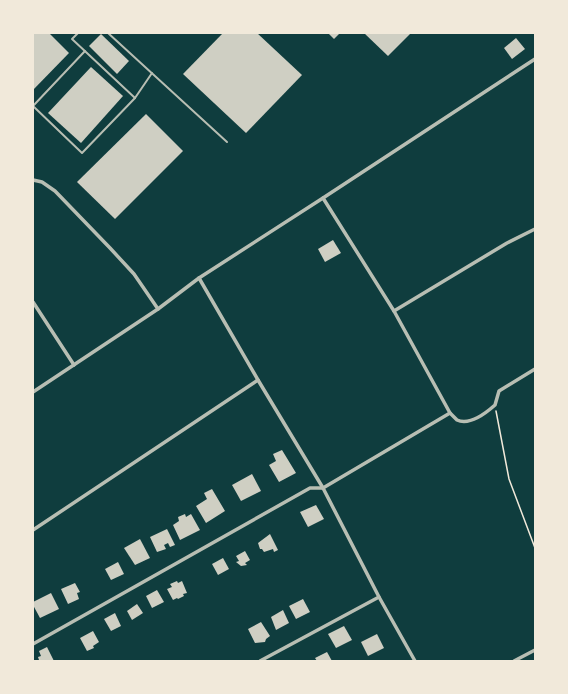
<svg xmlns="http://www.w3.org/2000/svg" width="568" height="694" viewBox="0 0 568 694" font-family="'Noto Sans',sans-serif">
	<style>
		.building { fill: #cfcfc3 }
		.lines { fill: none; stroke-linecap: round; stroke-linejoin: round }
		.path { stroke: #f1e9da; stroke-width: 1.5 }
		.service { stroke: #b8beb3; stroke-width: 2 }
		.minor { stroke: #b8beb3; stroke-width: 3.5 }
	</style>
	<rect width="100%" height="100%" fill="#0f3d3e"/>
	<g class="building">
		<polygon points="33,33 49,33 69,53 33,90"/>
		<polygon points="223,33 257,33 302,75 246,133 183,74"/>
		<polygon points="328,33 340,33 334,39"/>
		<polygon points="364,33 411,33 388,56"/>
		<polygon points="101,34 129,61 117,74 89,46"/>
		<polygon points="516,38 525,49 512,59 504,48"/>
		<polygon points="91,67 123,96 81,143 48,113"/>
		<polygon points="146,114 183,151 115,219 77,182"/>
		<polygon points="333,240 341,253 325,262 318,249"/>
		<polygon points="282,450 296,473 279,482 269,465 276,461 273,454"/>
		<polygon points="252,474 261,491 241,501 232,485"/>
		<polygon points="212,489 225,511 206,523 196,506 207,499 204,493"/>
		<polygon points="316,505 324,519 308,527 300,512"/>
		<polygon points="185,514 186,517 191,514 200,530 180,540 173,525 179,521 178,517"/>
		<polygon points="167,529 175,545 170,547 168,543 164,545 166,549 157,552 150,537"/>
		<polygon points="270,534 278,550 274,552 273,549 264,552 262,549 260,549 258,543"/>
		<polygon points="140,539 150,558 135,565 124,548"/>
		<polygon points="245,551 250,560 245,563 247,565 241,566 236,562 239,561 236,556"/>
		<polygon points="223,558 229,569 218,575 212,564"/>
		<polygon points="118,562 124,574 111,580 105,569"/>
		<polygon points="177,581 178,583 182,581 187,593 183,594 184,596 178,599 177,598 173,600 167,589 172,587 170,584"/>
		<polygon points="75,583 80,592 77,593 79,599 68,604 61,589"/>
		<polygon points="157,590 164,602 152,608 146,596"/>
		<polygon points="51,593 59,609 40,618 33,605 33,602"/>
		<polygon points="303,599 310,612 296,619 289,606"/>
		<polygon points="137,604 143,613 132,620 127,611"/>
		<polygon points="283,610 289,623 276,630 271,617"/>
		<polygon points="115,613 121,626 111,631 104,619"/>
		<polygon points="261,622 270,636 266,639 265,642 255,643 248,629"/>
		<polygon points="344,626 352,640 336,648 328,634"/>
		<polygon points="93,631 99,642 93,646 94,648 87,651 80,638"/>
		<polygon points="377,634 384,648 368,656 361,642"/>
		<polygon points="47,647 54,661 38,661 39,660 38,657 41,656 39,651"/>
		<polygon points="327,652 332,661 317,661 315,658"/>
	</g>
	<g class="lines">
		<polyline class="path" points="496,411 509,479 535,548"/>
		<g class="service">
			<polyline points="78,33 72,39 135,98"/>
			<polyline points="108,33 227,142"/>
			<polyline points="85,51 33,106 82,153 135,98 152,73"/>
		</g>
		<g class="minor">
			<polyline points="33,180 42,182 55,191 110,248 134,274 158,309"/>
			<polyline points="323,198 394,311 450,413"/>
			<polyline points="199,278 258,380 323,488 379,597 415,661"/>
			<polyline points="33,302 74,365"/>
			<polyline points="394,311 507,243 535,229"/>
			<polyline points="33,392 158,309 199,278 323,198 535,59"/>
			<path d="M323 488 450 413C452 415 455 418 457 420 470 426 486 413 495 405L499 391 535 369"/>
			<polyline points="33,530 258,380"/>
			<polyline points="33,644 310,488 323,488"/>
			<polyline points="260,661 379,597"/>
			<polyline points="514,661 535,650"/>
		</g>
	</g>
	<rect width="568" height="694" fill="none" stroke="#f1e9da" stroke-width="68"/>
</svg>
